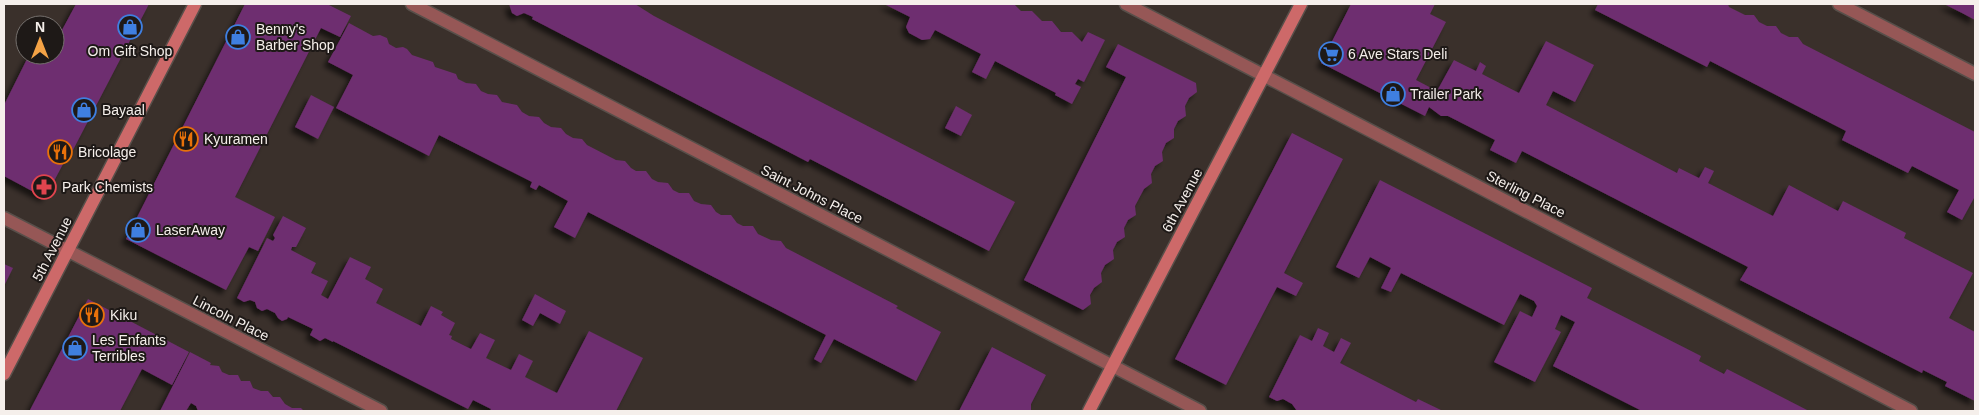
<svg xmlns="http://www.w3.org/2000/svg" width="1979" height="415" viewBox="0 0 1979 415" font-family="Arial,sans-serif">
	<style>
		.building { fill: #6e2e6f; filter: url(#shadow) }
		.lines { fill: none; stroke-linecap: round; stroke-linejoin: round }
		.street-casing { stroke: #584f4a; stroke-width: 15 }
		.secondary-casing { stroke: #584f4a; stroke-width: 15 }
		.street { stroke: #965756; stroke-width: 12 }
		.secondary { stroke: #cd6969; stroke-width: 12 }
		.labels { text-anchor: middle; stroke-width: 4; stroke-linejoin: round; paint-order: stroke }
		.poi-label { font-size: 14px; fill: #f5efeb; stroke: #1e1917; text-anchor: start }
		.street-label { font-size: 14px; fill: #f5efeb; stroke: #1e1917 }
	</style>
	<defs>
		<filter id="shadow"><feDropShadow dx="-4.5" dy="4.5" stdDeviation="2.5" flood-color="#0009"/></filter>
	</defs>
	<rect width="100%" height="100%" fill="#3a302b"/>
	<g class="building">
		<polygon points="76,4 149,4 73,150 71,149 45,198 4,176 4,105 29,55 39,55 47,59 49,55 55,55 55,43"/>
		<polygon points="245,4 327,4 351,16 340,37 321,28 235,197 275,217 258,251 249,247 226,290 126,239"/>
		<polygon points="509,4 635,4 654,16 1015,202 989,251 810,159 808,162 532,19 533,17 524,13 517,16 512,13"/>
		<polygon points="884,4 1014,4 1021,11 1032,11 1042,21 1052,21 1061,32 1072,32 1082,42 1088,32 1105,40 1084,82 1078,79 1075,84 1081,87 1072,104 1055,95 1056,93 995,61 986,79 972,72 981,54 935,30 930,39 922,40 909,33 906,27 910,17"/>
		<polygon points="1351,4 1435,4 1430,14 1446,22 1416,80 1437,91 1454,60 1476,71 1480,62 1486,66 1482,74 1519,93 1546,41 1594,65 1575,102 1553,91 1546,105 1677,173 1679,168 1699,178 1705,167 1714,171 1708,183 1773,216 1789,185 1838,211 1843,201 1906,233 1904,238 1973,273 1949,318 1975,332 1975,401 1945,386 1947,382 1923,370 1922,373 1740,280 1748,267 1522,151 1516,163 1490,150 1495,140 1448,116 1441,116 1429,107 1425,116 1321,63"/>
		<polygon points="1598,4 1728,4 1729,7 1745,15 1754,15 1759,22 1767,26 1776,26 1781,33 1789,37 1798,37 1803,44 1975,132 1975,198 1974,198 1962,220 1947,212 1959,190 1912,166 1908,173 1842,140 1846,131 1710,61 1707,67 1595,10"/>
		<polygon points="1944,4 1975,4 1975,20 1962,13"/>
		<polygon points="349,23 373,36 380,35 387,38 389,44 396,48 403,47 407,49 412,55 433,62 435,67 456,74 458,79 466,83 476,84 481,91 488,94 497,95 502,102 517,105 522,112 529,116 539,117 544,123 551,127 561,128 566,134 573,138 582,139 587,145 616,160 625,161 631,168 636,171 646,171 652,179 658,182 668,183 673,190 679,193 689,193 694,201 701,204 711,205 716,212 721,215 731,215 737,223 743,226 753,226 758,234 771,240 781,241 786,248 898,306 896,308 941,332 916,381 834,339 821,363 814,359 826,335 588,212 575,238 554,227 568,201 539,185 536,190 530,187 532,182 439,135 429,156 336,108 353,75 328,62"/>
		<polygon points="1118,44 1196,83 1197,92 1189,98 1185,106 1186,116 1178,121 1174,129 1174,138 1166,143 1162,152 1163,161 1155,166 1151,174 1152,183 1144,189 1135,206 1136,215 1128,220 1124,228 1125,237 1117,242 1113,250 1114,259 1105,265 1101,273 1102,282 1094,288 1090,295 1091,304 1083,310 1024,280 1126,77 1106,67"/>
		<polygon points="311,95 334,107 318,139 295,127"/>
		<polygon points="956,106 972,115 961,136 945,128"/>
		<polygon points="1292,133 1343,159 1284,273 1303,283 1296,296 1277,287 1226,385 1175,359"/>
		<polygon points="1380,180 1592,288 1587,298 1701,356 1699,361 1724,374 1727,369 1809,411 1642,411 1553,366 1575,322 1561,315 1555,329 1561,332 1535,382 1494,362 1520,311 1532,317 1537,306 1534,301 1520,294 1504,325 1401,273 1391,292 1381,288 1391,268 1370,257 1359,278 1336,267"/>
		<polygon points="283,216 306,228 296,247 292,247 291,250 316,263 311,273 328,281 321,295 328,299 350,257 371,267 365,279 383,289 376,303 421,326 431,306 443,312 441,315 455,323 449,335 452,336 451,339 471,349 480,333 495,340 486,358 511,370 519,354 533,361 525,377 557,393 589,331 643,358 616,411 490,411 491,409 473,400 468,409 333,341 333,342 325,338 320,341 310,335 313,329 288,317 287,319 282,321 278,318 275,313 267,309 262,311 257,308 255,302 250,300 244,302 237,298 267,238 273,241 275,238 273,235"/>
		<polygon points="4,264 13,268 4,286"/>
		<polygon points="535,294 566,311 560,324 540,313 533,326 522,320"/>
		<polygon points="88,299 189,352 172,385 142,369 120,411 30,410"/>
		<polygon points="1318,328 1329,333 1323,346 1334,352 1341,338 1351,343 1340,363 1416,402 1418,399 1443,411 1297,411 1292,404 1283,399 1277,401 1269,397 1300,335 1312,341"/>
		<polygon points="992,347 1046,375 1031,404 1031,411 959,411"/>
		<polygon points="190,352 211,363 210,365 219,366 222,372 229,375 238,375 241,381 250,381 253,388 261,391 268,391 273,397 280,397 285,404 292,408 301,408 304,411 198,411 196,406 191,403 186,411 160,411"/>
	</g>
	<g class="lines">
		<g class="street-casing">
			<g id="street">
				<polyline points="412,4 1200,411"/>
				<polyline points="1126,4 1911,411"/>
				<polyline points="1839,4 1975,74"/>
				<polyline points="4,218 381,411"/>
			</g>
		</g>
		<g class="secondary-casing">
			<g id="secondary">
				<polyline points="4,374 195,4"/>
				<polyline points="1089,411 1301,4"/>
			</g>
		</g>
		<use href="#street" class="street"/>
		<use href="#secondary" class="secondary"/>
	</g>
	<defs>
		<g id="shop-ring" transform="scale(1.25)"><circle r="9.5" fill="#1e1917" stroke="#3f7fe0" stroke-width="1.5"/><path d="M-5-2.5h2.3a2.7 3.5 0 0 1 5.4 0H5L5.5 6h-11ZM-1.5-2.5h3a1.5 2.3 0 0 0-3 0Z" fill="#3f7fe0"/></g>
		<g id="supermarket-ring" transform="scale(1.25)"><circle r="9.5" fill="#1e1917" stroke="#3f7fe0" stroke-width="1.5"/><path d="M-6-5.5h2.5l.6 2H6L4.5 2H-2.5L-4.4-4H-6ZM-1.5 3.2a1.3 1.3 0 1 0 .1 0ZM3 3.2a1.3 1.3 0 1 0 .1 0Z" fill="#3f7fe0"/></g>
		<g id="restaurant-ring" transform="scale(1.25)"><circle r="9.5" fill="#1e1917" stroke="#e8710a" stroke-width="1.5"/><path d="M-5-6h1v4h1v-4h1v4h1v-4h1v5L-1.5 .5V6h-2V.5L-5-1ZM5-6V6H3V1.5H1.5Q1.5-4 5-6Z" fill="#e8710a"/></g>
		<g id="pharmacy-ring" transform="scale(1.25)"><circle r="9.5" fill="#1e1917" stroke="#e0444e" stroke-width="1.5"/><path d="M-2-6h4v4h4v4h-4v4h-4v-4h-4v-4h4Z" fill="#e0444e"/></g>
	</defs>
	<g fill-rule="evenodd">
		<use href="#shop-ring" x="130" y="27"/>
		<use href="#shop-ring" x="238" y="37"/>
		<use href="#supermarket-ring" x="1331" y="54"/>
		<use href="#shop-ring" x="1393" y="94"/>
		<use href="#shop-ring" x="84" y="110"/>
		<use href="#restaurant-ring" x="186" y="139"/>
		<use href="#restaurant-ring" x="60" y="152"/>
		<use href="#pharmacy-ring" x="44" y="187"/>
		<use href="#shop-ring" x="138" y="230"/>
		<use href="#restaurant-ring" x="92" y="315"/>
		<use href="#shop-ring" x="75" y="348"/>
	</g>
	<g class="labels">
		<g class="poi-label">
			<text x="256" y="34">Benny's<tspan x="256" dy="16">Barber Shop</tspan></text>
			<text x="130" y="56" text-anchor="middle">Om Gift Shop</text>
			<text x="1348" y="59">6 Ave Stars Deli</text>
			<text x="1410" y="99">Trailer Park</text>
			<text x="102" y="115">Bayaal</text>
			<text x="204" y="144">Kyuramen</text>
			<text x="78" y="157">Bricolage</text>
			<text x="62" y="192">Park Chemists</text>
			<text x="156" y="235">LaserAway</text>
			<text x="110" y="320">Kiku</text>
			<text x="92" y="345">Les Enfants<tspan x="92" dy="16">Terribles</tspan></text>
		</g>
		<g class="street-label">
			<text transform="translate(812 194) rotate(27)" y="5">Saint Johns Place</text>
			<text transform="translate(1526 194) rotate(27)" y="5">Sterling Place</text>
			<text transform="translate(1182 200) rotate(-62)" y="5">6th Avenue</text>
			<text transform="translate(52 249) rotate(-63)" y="5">5th Avenue</text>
			<text transform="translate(231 318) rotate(27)" y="5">Lincoln Place</text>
		</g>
	</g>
	<rect width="1979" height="415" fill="none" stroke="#f5efeb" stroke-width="10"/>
	<g transform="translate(40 40)"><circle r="24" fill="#1e1917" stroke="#746f6c"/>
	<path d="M0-4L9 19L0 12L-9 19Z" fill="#f5a346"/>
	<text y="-8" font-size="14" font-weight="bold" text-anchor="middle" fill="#f5efeb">N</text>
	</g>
</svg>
